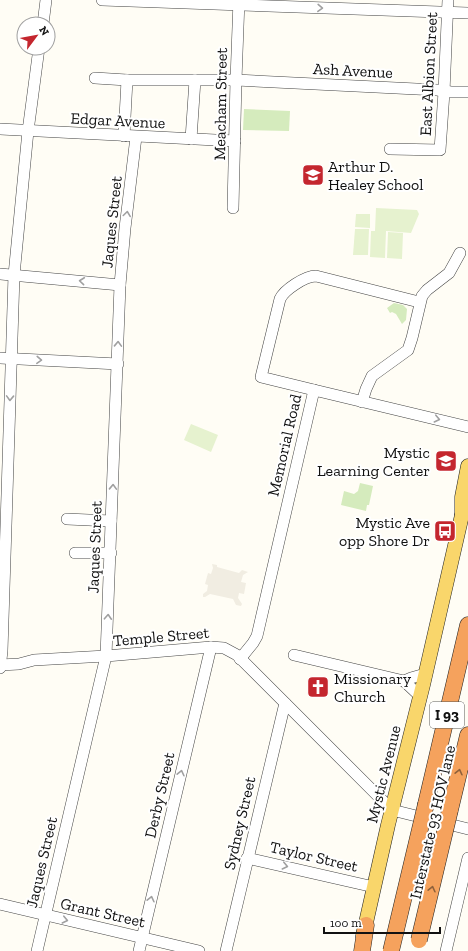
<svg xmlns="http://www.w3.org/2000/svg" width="468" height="951" viewBox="0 0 468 951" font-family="'Zilla Slab',serif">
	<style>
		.park { fill: #d5ebbd }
		.pitch { fill: #e6f2cf }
		.plaza { fill: #f1ede2 }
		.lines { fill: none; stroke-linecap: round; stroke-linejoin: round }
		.minor-casing { stroke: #444; stroke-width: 12 }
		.major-casing { stroke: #222; stroke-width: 15 }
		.highway-casing { stroke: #222; stroke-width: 17 }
		.minor { stroke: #fff; stroke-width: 11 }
		.major { stroke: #f9d66b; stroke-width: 14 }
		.highway { stroke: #f5a25d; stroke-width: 16 }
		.highway-bridge-casing { stroke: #222; stroke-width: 17; stroke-linecap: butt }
		.highway-bridge { stroke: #f5a25d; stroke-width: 16 }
		.oneway { stroke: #a0a0a0 }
		.oneway2 { stroke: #8e613b }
		.labels { text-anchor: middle; stroke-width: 4; stroke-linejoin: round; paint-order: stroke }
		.shield { fill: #fff; stroke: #585858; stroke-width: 1 }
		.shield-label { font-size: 15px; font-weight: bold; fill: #111 }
		.street-label { font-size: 16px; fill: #111; stroke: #fff }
		.poi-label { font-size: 16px; fill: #111; stroke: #fff; text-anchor: start }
	</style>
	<rect width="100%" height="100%" fill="#fffdf5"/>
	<g class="park">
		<polygon points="244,109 290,111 289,131 243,130"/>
		<polygon points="394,303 403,305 407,309 406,320 402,324 396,314 392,312 390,313 387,308"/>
		<polygon points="360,483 373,486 369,505 367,505 366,511 341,505 344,491 354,494 358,491"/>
	</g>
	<g class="pitch">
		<polygon points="376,208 417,210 419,214 411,233 386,231 385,258 370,257 371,231 375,231"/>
		<polygon points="356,214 370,214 370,228 355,227"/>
		<polygon points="355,229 369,229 368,255 353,255"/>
		<polygon points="388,232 403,233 402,259 387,258"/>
		<polygon points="191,424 218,435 211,452 184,440"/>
	</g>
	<polygon class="plaza" points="212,564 217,565 217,567 239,573 242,570 248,572 243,575 241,582 246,583 244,594 239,593 238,598 242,604 241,606 236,605 233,599 210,594 205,597 203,597 203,594 207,591 208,585 205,584 208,573 211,574 213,568"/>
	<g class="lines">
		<g class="minor-casing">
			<g id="minor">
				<polyline points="102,0 468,13"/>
				<polyline points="43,24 46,0"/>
				<polyline points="95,78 127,80 236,80 437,90 451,92 468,92"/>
				<polyline points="0,129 235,141"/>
				<polyline points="124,136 127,80"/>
				<polyline points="191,139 195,80"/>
				<polyline points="390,149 440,150 444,92 448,0"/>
				<polyline points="233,208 236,80 239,0"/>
				<polyline points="0,274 120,285"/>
				<polyline points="0,358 118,364"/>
				<path d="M314 390 261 377 280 299C284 290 305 276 316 276L419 302"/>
				<polyline points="362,402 366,389 372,376 408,350 412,338 422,296 427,290 449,273 460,253"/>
				<polyline points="67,519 111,521"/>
				<polyline points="75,553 111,553"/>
				<polyline points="294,655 404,681 420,696"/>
				<polyline points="240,659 253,643 257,636 314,390 468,427"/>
				<polyline points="0,665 19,664 34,660 106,656 211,647 224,648 237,655 392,810 468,829"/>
				<polyline points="0,668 2,651 14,275 28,131 39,48"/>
				<polyline points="404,681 411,678 425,674"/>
				<polyline points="247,858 374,887"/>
				<polyline points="0,904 199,951"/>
				<polyline points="37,951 106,656 120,285 125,228 136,137"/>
				<polyline points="139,951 211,647"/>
				<polyline points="226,951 285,703"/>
				<polyline points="446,951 468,858"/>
			</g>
		</g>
		<g class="major-casing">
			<g id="major">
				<polyline points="462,515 462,497 468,466"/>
				<polyline points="363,936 388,825 423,685 462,515 468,506"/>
			</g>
		</g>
		<g class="highway-casing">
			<g id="highway">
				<polyline points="426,804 468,625"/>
				<polyline points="450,810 468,735"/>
				<polyline points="362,951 366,925"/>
			</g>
		</g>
		<use href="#minor" class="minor"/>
		<use href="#major" class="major"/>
		<use href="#highway" class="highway"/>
		<g class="highway-bridge-casing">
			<g id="highway-bridge">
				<polyline points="419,940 450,810"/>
				<polyline points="391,951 426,804"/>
			</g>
		</g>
		<use href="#highway-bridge" class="highway-bridge"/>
	</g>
	<defs><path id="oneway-chevron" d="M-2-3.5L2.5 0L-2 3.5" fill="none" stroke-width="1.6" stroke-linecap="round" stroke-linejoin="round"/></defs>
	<g class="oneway">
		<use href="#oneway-chevron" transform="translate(320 8) rotate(2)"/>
		<use href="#oneway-chevron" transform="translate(127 214) rotate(-82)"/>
		<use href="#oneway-chevron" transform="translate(82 281) rotate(-174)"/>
		<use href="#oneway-chevron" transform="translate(118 344) rotate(-88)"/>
		<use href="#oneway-chevron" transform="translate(39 360) rotate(3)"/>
		<use href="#oneway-chevron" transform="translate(10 398) rotate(92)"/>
		<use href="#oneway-chevron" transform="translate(437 419) rotate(13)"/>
		<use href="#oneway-chevron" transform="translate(113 487) rotate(-88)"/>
		<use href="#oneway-chevron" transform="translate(108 617) rotate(-87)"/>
		<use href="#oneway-chevron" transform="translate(181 773) rotate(-77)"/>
		<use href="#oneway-chevron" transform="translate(285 866) rotate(13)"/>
		<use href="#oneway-chevron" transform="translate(151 899) rotate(-77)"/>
		<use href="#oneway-chevron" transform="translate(65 920) rotate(13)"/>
	</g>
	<g class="oneway2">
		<use href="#oneway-chevron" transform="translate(459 772) rotate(-77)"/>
		<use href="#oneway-chevron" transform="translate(432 889) rotate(-77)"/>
	</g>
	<defs>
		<g id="school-square" transform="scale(1.15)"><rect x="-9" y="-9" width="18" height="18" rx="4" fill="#c4262e" stroke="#fff"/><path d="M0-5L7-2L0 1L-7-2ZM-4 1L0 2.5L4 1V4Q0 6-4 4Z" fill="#fff"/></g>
		<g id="bus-square" transform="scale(1.15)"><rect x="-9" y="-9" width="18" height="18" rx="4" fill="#c4262e" stroke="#fff"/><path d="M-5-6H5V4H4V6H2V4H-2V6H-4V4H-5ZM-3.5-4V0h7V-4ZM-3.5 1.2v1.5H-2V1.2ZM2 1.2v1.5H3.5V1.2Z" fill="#fff"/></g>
		<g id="church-square" transform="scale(1.15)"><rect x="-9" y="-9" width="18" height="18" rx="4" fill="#c4262e" stroke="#fff"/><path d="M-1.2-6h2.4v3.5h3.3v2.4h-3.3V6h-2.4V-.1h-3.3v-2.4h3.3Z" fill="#fff"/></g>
	</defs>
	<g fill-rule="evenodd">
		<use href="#school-square" x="313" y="175"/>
		<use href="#school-square" x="446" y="461"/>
		<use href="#bus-square" x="445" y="531"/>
		<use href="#church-square" x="318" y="687"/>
	</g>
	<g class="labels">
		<rect class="shield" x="430" y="702" width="34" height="26" rx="3"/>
		<g class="shield-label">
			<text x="447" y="720">I 93</text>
		</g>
		<g class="street-label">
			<text transform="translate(353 70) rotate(3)" y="6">Ash Avenue</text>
			<text transform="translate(428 74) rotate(-87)" y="6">East Albion Street</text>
			<text transform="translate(220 104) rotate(-89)" y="6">Meacham Street</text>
			<text transform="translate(118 120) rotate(3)" y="6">Edgar Avenue</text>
			<text transform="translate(111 222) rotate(-84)" y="6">Jaques Street</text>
			<text transform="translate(284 445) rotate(-77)" y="6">Memorial Road</text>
			<text transform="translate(94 547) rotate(-88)" y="6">Jaques Street</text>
			<text transform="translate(161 636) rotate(-5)" y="6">Temple Street</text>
			<text transform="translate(383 774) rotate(-76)" y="6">Mystic Avenue</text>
			<text transform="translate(159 795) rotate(-77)" y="6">Derby Street</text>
			<text transform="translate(432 822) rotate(-77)" y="6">Interstate 93 HOV lane</text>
			<text transform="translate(239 823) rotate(-77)" y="6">Sydney Street</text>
			<text transform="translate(314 856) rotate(13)" y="6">Taylor Street</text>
			<text transform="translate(41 862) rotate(-77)" y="6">Jaques Street</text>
			<text transform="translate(103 912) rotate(13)" y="6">Grant Street</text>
		</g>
		<g class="poi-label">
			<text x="328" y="172">Arthur D.<tspan x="328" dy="18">Healey School</tspan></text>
			<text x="430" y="458" text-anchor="end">Mystic<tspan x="430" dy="18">Learning Center</tspan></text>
			<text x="430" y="528" text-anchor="end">Mystic Ave<tspan x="430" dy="18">opp Shore Dr</tspan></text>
			<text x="334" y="684">Missionary<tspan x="334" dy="18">Church</tspan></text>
		</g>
	</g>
	<g transform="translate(36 36) rotate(58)"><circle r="19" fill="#ffffff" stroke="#a0a0a0"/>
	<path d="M0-3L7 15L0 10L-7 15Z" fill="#c4262e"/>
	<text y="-6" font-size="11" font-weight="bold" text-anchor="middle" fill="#111111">N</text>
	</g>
	<path d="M324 927v6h116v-6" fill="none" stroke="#111111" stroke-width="2"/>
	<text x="330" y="927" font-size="12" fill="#111111" stroke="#ffffff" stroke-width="3" paint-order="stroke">100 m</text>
</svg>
